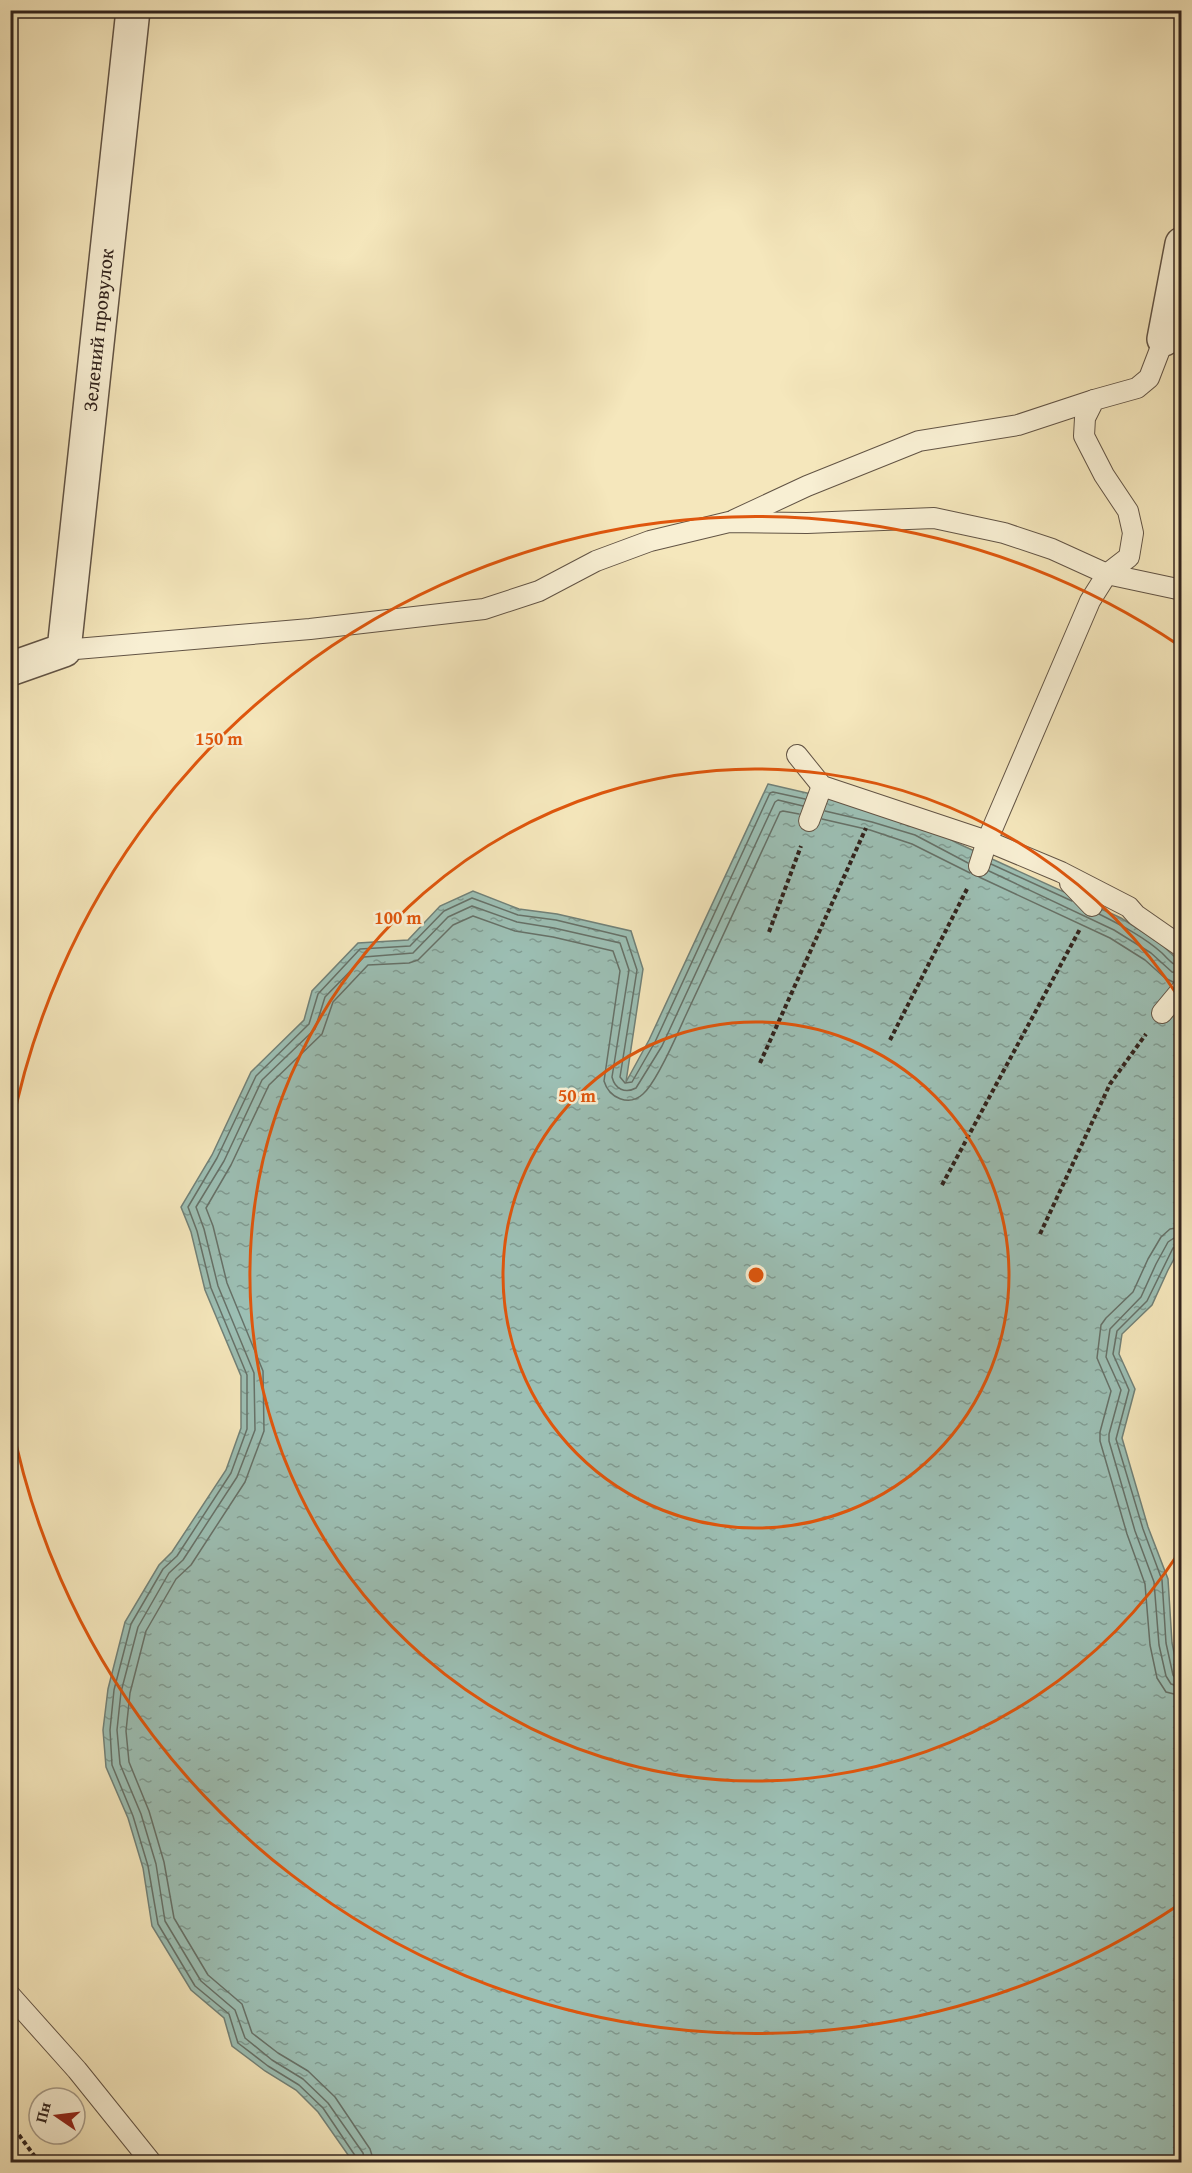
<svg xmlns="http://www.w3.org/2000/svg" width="1192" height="2173" viewBox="0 0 1192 2173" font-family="'Gentium Book Plus',serif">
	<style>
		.water { fill: url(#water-ripples); stroke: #718178; stroke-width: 1.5 }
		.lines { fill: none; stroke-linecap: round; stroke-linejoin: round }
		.shore { stroke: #667168; stroke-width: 1.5 }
		.service-casing { stroke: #625445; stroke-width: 22 }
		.minor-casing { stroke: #625445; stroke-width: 36 }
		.path { stroke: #31231d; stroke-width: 4; stroke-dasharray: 4.5 3; stroke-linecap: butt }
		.service { stroke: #f8efd3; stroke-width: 20 }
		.minor { stroke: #f8efd3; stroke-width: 33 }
		.ring { fill: none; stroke: #df560d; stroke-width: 3 }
		.labels { text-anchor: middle; stroke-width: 5; stroke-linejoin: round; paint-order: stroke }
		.street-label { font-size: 20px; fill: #31231d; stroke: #f8efd3 }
		.centre { fill: #df560d; stroke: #f8efd3; stroke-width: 3 }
		.ring-label { font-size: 18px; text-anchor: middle; font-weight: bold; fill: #df560d; stroke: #f8efd3; stroke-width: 5; stroke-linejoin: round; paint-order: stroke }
	</style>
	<defs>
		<pattern id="water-ripples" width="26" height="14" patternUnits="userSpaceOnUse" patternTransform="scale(1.5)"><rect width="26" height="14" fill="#9cbfb4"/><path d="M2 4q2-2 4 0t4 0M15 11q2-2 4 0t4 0" fill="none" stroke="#809b92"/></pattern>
	</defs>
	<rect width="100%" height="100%" fill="#f5e7bc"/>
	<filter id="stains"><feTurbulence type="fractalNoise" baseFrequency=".00333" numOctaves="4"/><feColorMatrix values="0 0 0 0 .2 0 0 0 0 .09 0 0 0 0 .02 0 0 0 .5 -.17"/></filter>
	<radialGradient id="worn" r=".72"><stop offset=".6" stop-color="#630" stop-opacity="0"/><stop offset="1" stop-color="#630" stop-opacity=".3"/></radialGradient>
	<polygon class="water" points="768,784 876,809 921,823 957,843 1121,918 1159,942 1181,963 1181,1246 1168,1270 1152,1305 1122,1334 1119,1354 1135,1389 1122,1438 1148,1527 1168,1579 1172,1643 1181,1686 1181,2162 353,2162 318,2112 296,2090 265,2071 232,2046 224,2018 191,1990 152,1926 143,1868 128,1818 106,1767 103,1730 108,1689 125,1622 159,1565 172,1552 226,1470 241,1428 241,1376 205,1290 191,1232 181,1207 212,1155 251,1072 304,1020 312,991 358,943 408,940 440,906 473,891 519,909 557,914 631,931 643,969 626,1082 649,1040"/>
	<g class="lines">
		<g class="shore">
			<polyline points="825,811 872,822 915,835 968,863"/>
			<polyline points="822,819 870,830 912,844 970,873"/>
			<polyline points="991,864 1072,901"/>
			<polyline points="989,871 1114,930 1151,953 1172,972 1182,974"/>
			<polyline points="979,877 1110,938 1145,960 1165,978 1173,982"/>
			<path d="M1099 914C1121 925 1144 937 1162 953 1168 959 1173 966 1182 967"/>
			<polyline points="1182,1227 1170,1229 1161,1237 1148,1259 1133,1292 1106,1318 1101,1325 1097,1358 1111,1391 1100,1432 1100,1441 1127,1534 1145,1584 1150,1645 1157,1678 1166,1692 1182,1696"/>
			<polyline points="1182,1237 1174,1238 1168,1242 1156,1264 1141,1297 1110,1329 1106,1357 1121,1390 1109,1434 1109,1441 1135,1531 1154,1582 1159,1645 1166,1676 1171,1684 1182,1687"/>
			<polyline points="1182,1244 1173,1248 1147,1301 1117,1331 1113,1354 1129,1390 1116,1439 1143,1529 1162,1580 1166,1643 1173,1675 1176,1679 1182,1679"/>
			<polyline points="357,2162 356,2157 323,2108 299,2085 268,2066 238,2043 229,2014 195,1986 158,1924 148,1866 133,1816 112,1765 110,1730 114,1690 131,1624 163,1569 177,1556 231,1473 247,1429 247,1375 211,1288 197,1231 188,1207 217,1158 256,1076 309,1024 318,994 360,949 410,946 444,911 472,898 518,915 556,920 626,937 637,970 620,1077 625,1083 632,1082 655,1042 770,793 773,792 805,799"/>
			<path d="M365 2162 363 2153 328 2103 303 2079 272 2060 245 2038 235 2010 201 1981 165 1921 156 1864 141 1814 120 1764 117 1730 121 1692 138 1627 169 1573 183 1560 237 1477 255 1430 254 1373 218 1286 204 1229 196 1207 224 1161 262 1080 315 1029 325 997 364 957 413 953 448 917 472 906 517 922 554 928 620 943 629 970 612 1077C615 1089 625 1094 636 1088L662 1046 775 802 778 800 803 806"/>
			<path d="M374 2162 370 2149 335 2097 308 2071 278 2053 252 2033 242 2004 208 1975 174 1918 164 1862 149 1811 129 1762 126 1731 130 1693 146 1631 176 1579 191 1565 245 1482 264 1431 263 1371 227 1283 213 1226 206 1208 231 1165 269 1085 322 1034 333 1002 368 965 409 963 418 960 453 925 473 916 515 931 553 937 613 951 620 971 604 1081C609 1098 629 1107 643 1094 657 1082 677 1035 685 1017 717 949 748 881 780 812L783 811 799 814"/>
		</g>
		<g class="service-casing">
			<g id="service">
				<polyline points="734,520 807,486 919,441 1018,425 1094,400"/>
				<polyline points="64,650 310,629 484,609 539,591 596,561 650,541 729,522 807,523 934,518 1004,533 1052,549 1107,574 1182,590"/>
				<polyline points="797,755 822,786 987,841 1090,601 1107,574 1129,557 1133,533 1128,511 1104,475 1084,436 1085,418 1094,400 1137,388 1149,378 1164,339"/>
				<polyline points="809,821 822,786"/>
				<polyline points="979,866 987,841 1061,872 1129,907 1136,915 1182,947"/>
				<polyline points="1070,883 1092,906"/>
				<polyline points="1162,1013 1182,989"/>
				<polyline points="10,1995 77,2070 151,2162"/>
			</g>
		</g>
		<g class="minor-casing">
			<g id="minor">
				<polyline points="1164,339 1182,244"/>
				<polyline points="10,669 64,650 133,10"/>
			</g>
		</g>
		<g class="path">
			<polyline points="769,932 801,846"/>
			<polyline points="890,1040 967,889"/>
			<polyline points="760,1063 866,828"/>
			<polyline points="942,1185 1080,929"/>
			<polyline points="1040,1234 1110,1084 1146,1034"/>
			<polyline points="10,2123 39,2162"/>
		</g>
		<use href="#service" class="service"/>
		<use href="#minor" class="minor"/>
	</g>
	<g class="ring">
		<circle cx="756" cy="1275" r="253"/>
		<path d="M1180 1551A506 506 0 1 1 1180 999"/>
		<path d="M1180 1904A759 759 0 0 1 11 1420M11 1130A759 759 0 0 1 1180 646"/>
	</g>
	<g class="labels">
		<g class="street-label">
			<text transform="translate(98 330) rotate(-84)" y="7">Зелений провулок</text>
		</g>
	</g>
	<circle cx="756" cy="1275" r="9" class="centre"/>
	<g class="ring-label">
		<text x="219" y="745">150 m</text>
		<text x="398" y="924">100 m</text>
		<text x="577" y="1102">50 m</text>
	</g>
	<rect width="1192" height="2173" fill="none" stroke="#f5e7bc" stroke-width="36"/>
	<rect x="12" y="12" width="1168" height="2149" fill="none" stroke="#31231d" stroke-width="3"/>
	<rect x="18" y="18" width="1156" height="2137" fill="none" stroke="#31231d" stroke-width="1.5"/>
	<g transform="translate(57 2116) rotate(284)"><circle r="28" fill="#f8efd3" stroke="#a89d8a" stroke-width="1.5"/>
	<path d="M0-4.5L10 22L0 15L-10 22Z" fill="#8f2418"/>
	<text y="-9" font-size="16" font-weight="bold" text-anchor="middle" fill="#31231d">Пн</text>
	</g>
	<rect width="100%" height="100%" filter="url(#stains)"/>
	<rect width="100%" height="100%" fill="url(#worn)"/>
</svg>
